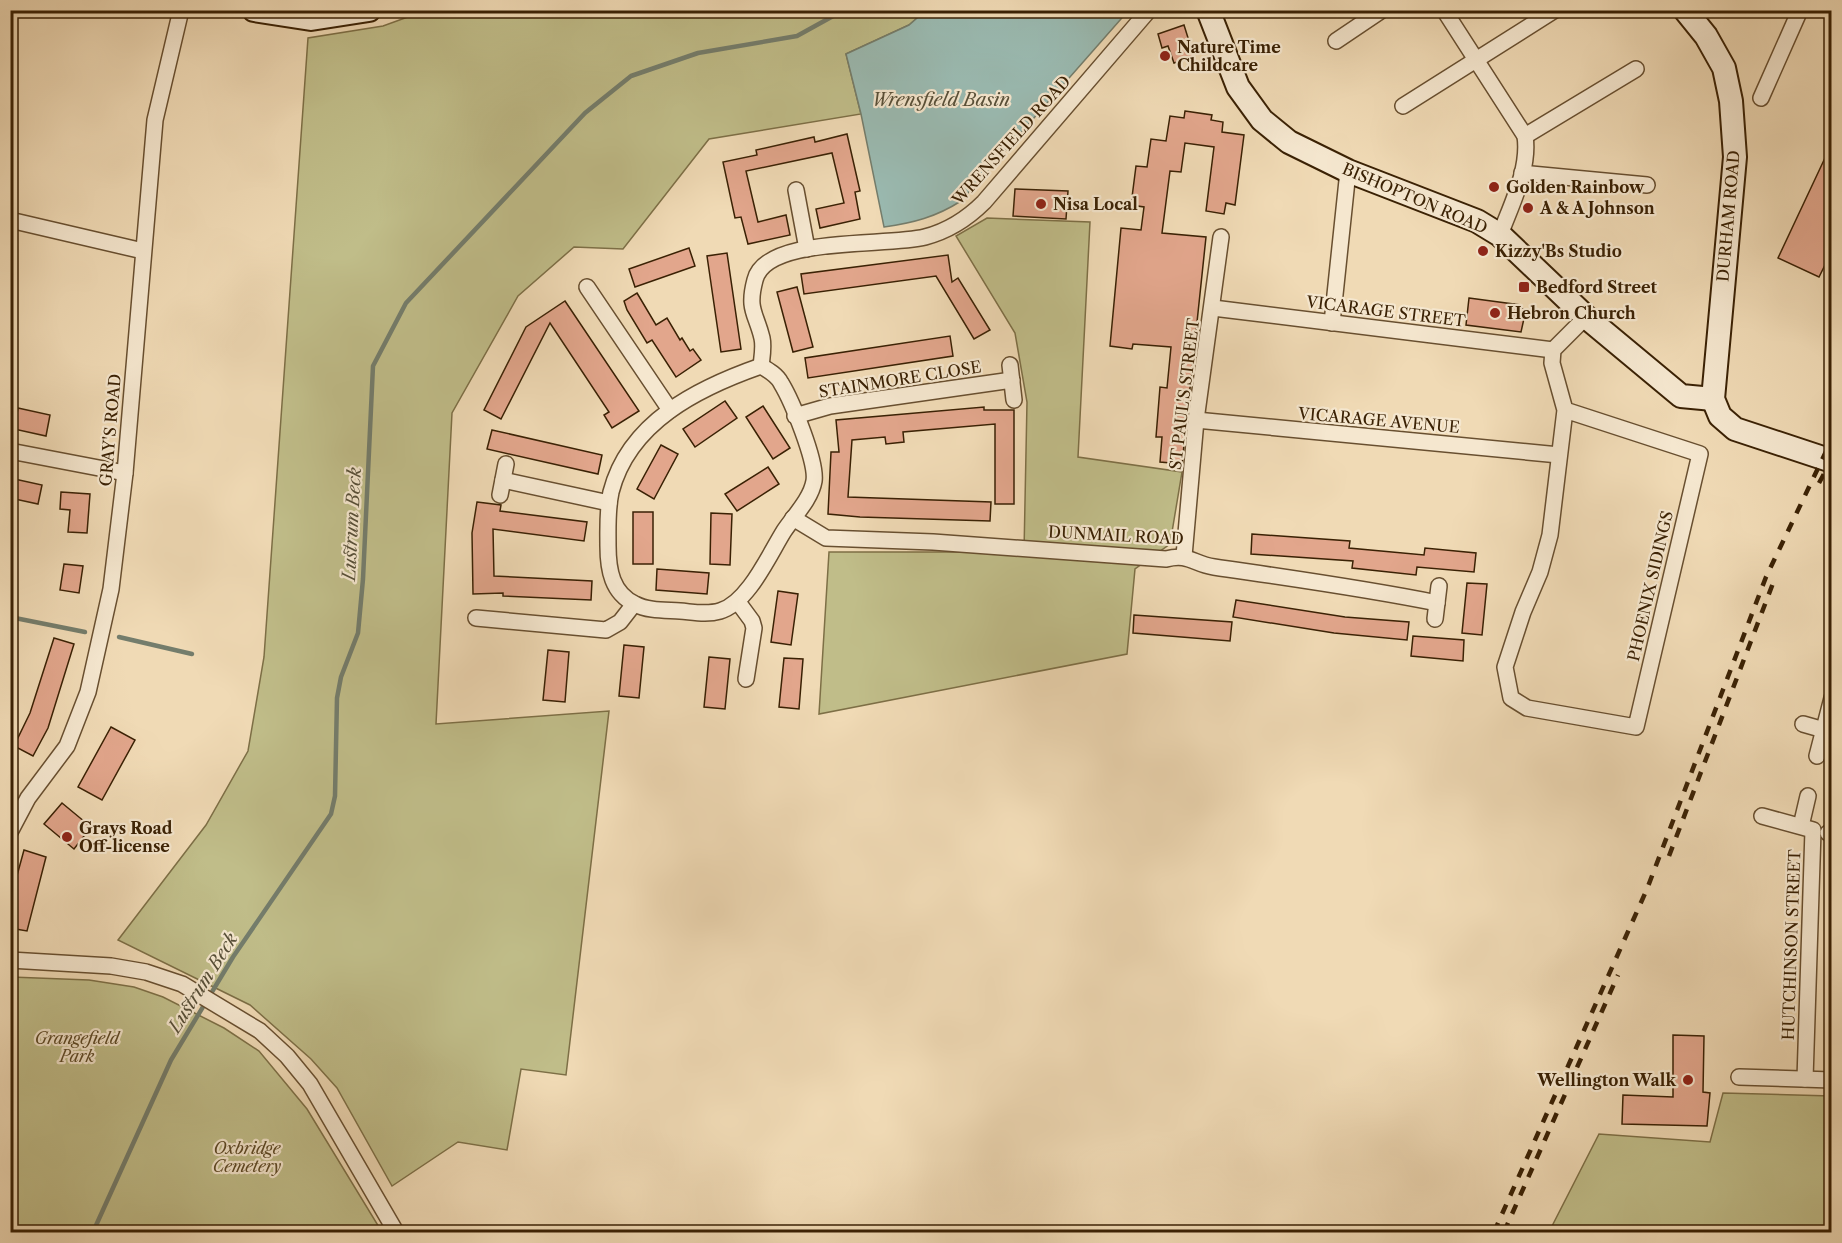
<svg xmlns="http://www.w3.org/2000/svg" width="1842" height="1243" viewBox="0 0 1842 1243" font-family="'Libre Caslon Text',serif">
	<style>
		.green { fill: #c0bd89; stroke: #7d6f46; stroke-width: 1.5 }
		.water { fill: #9abab1; stroke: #747d6c; stroke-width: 1.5 }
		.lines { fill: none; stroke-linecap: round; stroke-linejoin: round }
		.stream { stroke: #747d6c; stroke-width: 4.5 }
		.building { fill: #e2a68c; stroke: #3a2104; stroke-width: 1.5 }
		.street-casing { stroke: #684f30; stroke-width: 18 }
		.secondary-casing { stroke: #3a2104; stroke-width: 26 }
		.street { stroke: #f5e7cf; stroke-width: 15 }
		.secondary { stroke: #f5e7cf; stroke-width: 22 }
		.rail { stroke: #3a2104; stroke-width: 4.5; stroke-dasharray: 10 10; stroke-linecap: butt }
		.poi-dot { fill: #8f2418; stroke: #f5e7cf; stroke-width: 2 }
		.labels { text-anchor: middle; stroke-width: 4.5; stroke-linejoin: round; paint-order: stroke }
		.poi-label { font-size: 16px; font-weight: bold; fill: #3a2104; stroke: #f5e7cf; text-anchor: start }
		.street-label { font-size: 16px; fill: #3a2104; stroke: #f5e7cf }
		.park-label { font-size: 16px; font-style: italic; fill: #5c4825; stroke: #f5e7cf }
		.water-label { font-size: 18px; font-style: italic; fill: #574f38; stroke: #f5e7cf }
	</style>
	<rect width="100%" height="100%" fill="#f0dab5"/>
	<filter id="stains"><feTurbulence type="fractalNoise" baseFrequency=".00333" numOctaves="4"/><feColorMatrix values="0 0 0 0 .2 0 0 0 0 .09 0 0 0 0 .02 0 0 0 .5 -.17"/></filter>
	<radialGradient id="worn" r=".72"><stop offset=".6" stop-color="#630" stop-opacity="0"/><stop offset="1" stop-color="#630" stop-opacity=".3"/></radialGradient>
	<g class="green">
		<polygon points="427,10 925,11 909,25 846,54 861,114 709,139 623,249 574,247 518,296 452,413 436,724 609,711 566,1075 521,1069 507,1150 458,1142 392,1186 337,1088 311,1059 250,1005 118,940 206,825 248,751 264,657 308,38 383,26"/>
		<polygon points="987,218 1090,222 1078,457 1182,472 1170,544 1135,569 1127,654 819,714 829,552 1024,552 1027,402 1015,333 956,236"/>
		<polygon points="11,977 89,980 134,987 163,997 224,1028 259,1051 307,1109 382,1232 11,1232"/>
		<polygon points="1723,1093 1831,1096 1831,1232 1549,1232 1599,1134 1710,1142"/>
	</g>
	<path class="water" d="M925 11H1128L961 201C936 217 913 223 884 227L861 114 846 54 909 25Z"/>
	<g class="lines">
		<g class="stream">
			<polyline points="10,617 85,632"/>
			<polyline points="119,637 192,654"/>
			<polyline points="93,1232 171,1060 233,957 331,814 335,796 337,698 341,677 358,633 363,579 373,366 406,303 585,113 631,76 698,53 797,36 844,10"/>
		</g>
	</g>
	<g class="building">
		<polygon points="1184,25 1194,57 1174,63 1168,46 1162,48 1158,34"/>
		<polygon points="1185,111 1212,115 1211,120 1223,122 1222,132 1244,135 1235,205 1226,203 1224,214 1206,211 1214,147 1185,143 1181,172 1170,171 1162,233 1206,237 1182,464 1160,462 1162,437 1156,437 1160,387 1167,388 1171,347 1133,344 1132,349 1110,346 1121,228 1141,230 1144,207 1131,205 1136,166 1147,167 1151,139 1166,141 1170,116 1184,118"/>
		<polygon points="847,134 860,191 855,192 860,219 820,228 816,209 844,203 832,153 746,171 758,222 786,215 790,235 748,244 741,217 735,218 723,162 757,155 756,150 814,137 815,142"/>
		<polygon points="1832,143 1832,251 1819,277 1778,258"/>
		<polygon points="1015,189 1068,191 1066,219 1013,216"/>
		<polygon points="689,248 695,266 635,287 629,269"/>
		<polygon points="727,253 741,349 721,352 707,256"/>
		<polygon points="948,255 952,282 958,278 990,330 974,339 936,276 804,294 801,274"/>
		<polygon points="797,287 813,347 793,352 777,292"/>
		<polygon points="637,293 656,325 667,318 680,340 682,338 690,351 693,349 701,360 676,377 652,340 647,343 627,310 624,301"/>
		<polygon points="1469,298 1521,305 1525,314 1521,332 1466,325"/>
		<polygon points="565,301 639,411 612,428 604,415 609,412 550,323 501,419 484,410 526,327"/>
		<polygon points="950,336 953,356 808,378 805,358"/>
		<polygon points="725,401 737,418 695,447 683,429"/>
		<polygon points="763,406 790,448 773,459 746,417"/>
		<polygon points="984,407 984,410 1014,410 1014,504 995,504 995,424 903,432 904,442 886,444 885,437 852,440 848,497 991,502 990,521 860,517 828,514 831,452 839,452 836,420"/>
		<polygon points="18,408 50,415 46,436 14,429"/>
		<polygon points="492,430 602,455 598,474 487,449"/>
		<polygon points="661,445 678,454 654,499 637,489"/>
		<polygon points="768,467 779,484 737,511 725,494"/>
		<polygon points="10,478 42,485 38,504 10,498"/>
		<polygon points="61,492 90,494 87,533 68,532 70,510 60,509"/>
		<polygon points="477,502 501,505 500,511 587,522 584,541 493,529 494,576 592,581 591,600 503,596 503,593 473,594 472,533"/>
		<rect x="633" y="512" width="20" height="52"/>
		<polygon points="711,513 732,514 730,565 710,564"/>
		<polygon points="1252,534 1350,541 1349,548 1424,555 1425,548 1476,553 1474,572 1417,567 1416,575 1352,568 1353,561 1251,554"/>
		<polygon points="64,564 83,566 79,593 60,590"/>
		<polygon points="657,569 709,573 707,594 656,590"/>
		<polygon points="1467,583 1487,584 1482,635 1462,633"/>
		<polygon points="778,591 798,594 791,645 771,642"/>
		<polygon points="1236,600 1345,617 1409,622 1407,640 1334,633 1233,617"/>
		<polygon points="1134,615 1232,622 1230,641 1133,633"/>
		<polygon points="1413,636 1464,640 1463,661 1411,656"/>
		<polygon points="54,638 74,644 48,728 33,756 14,746 30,713"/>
		<polygon points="624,645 644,647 639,698 619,696"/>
		<polygon points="548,650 569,652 565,702 543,700"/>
		<polygon points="709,657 730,659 725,709 704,707"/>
		<polygon points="784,658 803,659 799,709 779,707"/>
		<polygon points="111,727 135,740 102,800 78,787"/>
		<polygon points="62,803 91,827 74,849 44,824"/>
		<polygon points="24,850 46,857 27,931 10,928 10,901"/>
		<polygon points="1673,1035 1704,1036 1703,1092 1710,1093 1707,1126 1622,1124 1623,1095 1673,1097"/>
	</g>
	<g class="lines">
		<g class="street-casing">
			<g id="street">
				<path d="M1444 10 1525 136C1530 169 1511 205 1500 235"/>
				<polyline points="1336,41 1382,10"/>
				<polyline points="1761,98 1800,10"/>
				<polyline points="1403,106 1555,10"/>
				<polyline points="1525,136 1636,69"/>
				<polyline points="1522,173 1647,185"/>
				<polyline points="796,190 807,249"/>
				<polyline points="10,220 143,251"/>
				<polyline points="587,287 670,410"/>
				<polyline points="1213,308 1553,350"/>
				<polyline points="1332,323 1348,171"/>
				<polyline points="1010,365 1014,400"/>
				<path d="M761 366C768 370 777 375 781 383 792 401 817 462 814 481 811 499 794 516 784 531 769 555 748 603 720 611 707 615 693 612 680 611 665 610 648 611 635 604 612 593 608 570 608 546 608 528 607 510 611 492 629 422 698 388 761 366Z"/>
				<path d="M761 366C762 357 764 347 762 338 756 313 747 310 755 280 766 235 887 247 925 237 948 231 968 218 984 202L1149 10"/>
				<polyline points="1565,410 1700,454 1636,727 1527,708 1511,698 1505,667 1523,612 1540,572 1550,535 1565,410 1552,363 1553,350 1586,317"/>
				<polyline points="795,416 830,406 1012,380"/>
				<polyline points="1196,420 1559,455"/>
				<polyline points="10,451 125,473"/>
				<polyline points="503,480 609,503"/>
				<polyline points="500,495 506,464"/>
				<path d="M793 518 826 538 933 542 1166 559C1189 553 1193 564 1214 567 1289 578 1363 588 1437 603"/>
				<polyline points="1184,556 1196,420 1221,237"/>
				<polyline points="738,602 752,621 754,628 746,679"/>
				<polyline points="476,618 606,630 620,622 634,604"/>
				<polyline points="1435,619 1439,586"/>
				<polyline points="1803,724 1824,730"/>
				<polyline points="1817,756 1832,698"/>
				<polyline points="1762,816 1813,830 1805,1079"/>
				<polyline points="1801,826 1808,796"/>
				<polyline points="10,832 28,798 67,746 88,692 111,589 125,473 155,120 181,10"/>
				<polyline points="1828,833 1832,834"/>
				<polyline points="10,960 111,966 146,972 182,984 260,1031 287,1056 310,1084 396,1232"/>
				<polyline points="1739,1077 1832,1080"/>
			</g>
		</g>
		<g class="secondary-casing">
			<g id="secondary">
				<polyline points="254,10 311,19 369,10"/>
				<polyline points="1208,10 1238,87 1262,120 1289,142 1348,171 1477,221 1500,235 1586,317 1681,396 1713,399"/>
				<polyline points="1685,10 1706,36 1724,68 1731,101 1735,157 1713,399 1720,416 1735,429 1832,461"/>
			</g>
		</g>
		<use href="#street" class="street"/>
		<use href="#secondary" class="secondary"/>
		<g class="rail">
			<polyline points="1819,483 1832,459"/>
			<polyline points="1669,856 1775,578"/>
			<polyline points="1494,1232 1647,889 1766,577 1832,439"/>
			<polyline points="1504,1232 1618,975"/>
		</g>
	</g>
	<g class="poi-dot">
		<circle cx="1165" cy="56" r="6"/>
		<circle cx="1494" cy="187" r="6"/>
		<circle cx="1041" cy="204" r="6"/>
		<circle cx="1528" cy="208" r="6"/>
		<circle cx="1483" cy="251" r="6"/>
		<rect x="1518" y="281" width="12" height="12" rx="3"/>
		<circle cx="1495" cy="313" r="6"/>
		<circle cx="67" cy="837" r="6"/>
		<circle cx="1688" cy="1080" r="6"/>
	</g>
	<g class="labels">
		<g class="poi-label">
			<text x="1177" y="53">Nature Time<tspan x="1177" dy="18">Childcare</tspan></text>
			<text x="1506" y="193">Golden Rainbow</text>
			<text x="1053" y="210">Nisa Local</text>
			<text x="1540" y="214">A &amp; A Johnson</text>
			<text x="1495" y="257">Kizzy'Bs Studio</text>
			<text x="1536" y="293">Bedford Street</text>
			<text x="1507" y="319">Hebron Church</text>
			<text x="79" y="834">Grays Road<tspan x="79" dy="18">Off-license</tspan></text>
			<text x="1676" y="1086" text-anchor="end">Wellington Walk</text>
		</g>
		<g class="street-label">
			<text transform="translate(1011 140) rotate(-48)" y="6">WRENSFIELD ROAD</text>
			<text transform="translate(1415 198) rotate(23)" y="6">BISHOPTON ROAD</text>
			<text transform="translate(1728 216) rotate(-85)" y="6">DURHAM ROAD</text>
			<text transform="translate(1386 311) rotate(7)" y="6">VICARAGE STREET</text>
			<text transform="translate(900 379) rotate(-9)" y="6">STAINMORE CLOSE</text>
			<text transform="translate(1184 394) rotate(-83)" y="6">ST PAUL'S STREET</text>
			<text transform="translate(1379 420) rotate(5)" y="6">VICARAGE AVENUE</text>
			<text transform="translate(110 430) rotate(-85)" y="6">GRAY'S ROAD</text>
			<text transform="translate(1116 535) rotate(3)" y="6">DUNMAIL ROAD</text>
			<text transform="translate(1650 586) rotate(-77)" y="6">PHOENIX SIDINGS</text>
			<text transform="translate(1791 945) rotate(-88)" y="6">HUTCHINSON STREET</text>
		</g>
		<g class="park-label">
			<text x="77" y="1044">Grangefield<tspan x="77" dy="18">Park</tspan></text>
			<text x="247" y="1154">Oxbridge<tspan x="247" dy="18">Cemetery</tspan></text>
		</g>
		<g class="water-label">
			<text x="941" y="106">Wrensfield Basin</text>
			<text transform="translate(352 524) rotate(-87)" y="6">Lustrum Beck</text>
			<text transform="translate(203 983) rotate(-58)" y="6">Lustrum Beck</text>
		</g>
	</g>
	<rect width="1842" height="1243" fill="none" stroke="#f0dab5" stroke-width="36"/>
	<rect x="12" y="12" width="1818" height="1219" fill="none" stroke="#3a2104" stroke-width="3"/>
	<rect x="18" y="18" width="1806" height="1207" fill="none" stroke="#3a2104" stroke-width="1.5"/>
	<rect width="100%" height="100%" filter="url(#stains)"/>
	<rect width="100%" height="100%" fill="url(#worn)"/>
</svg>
